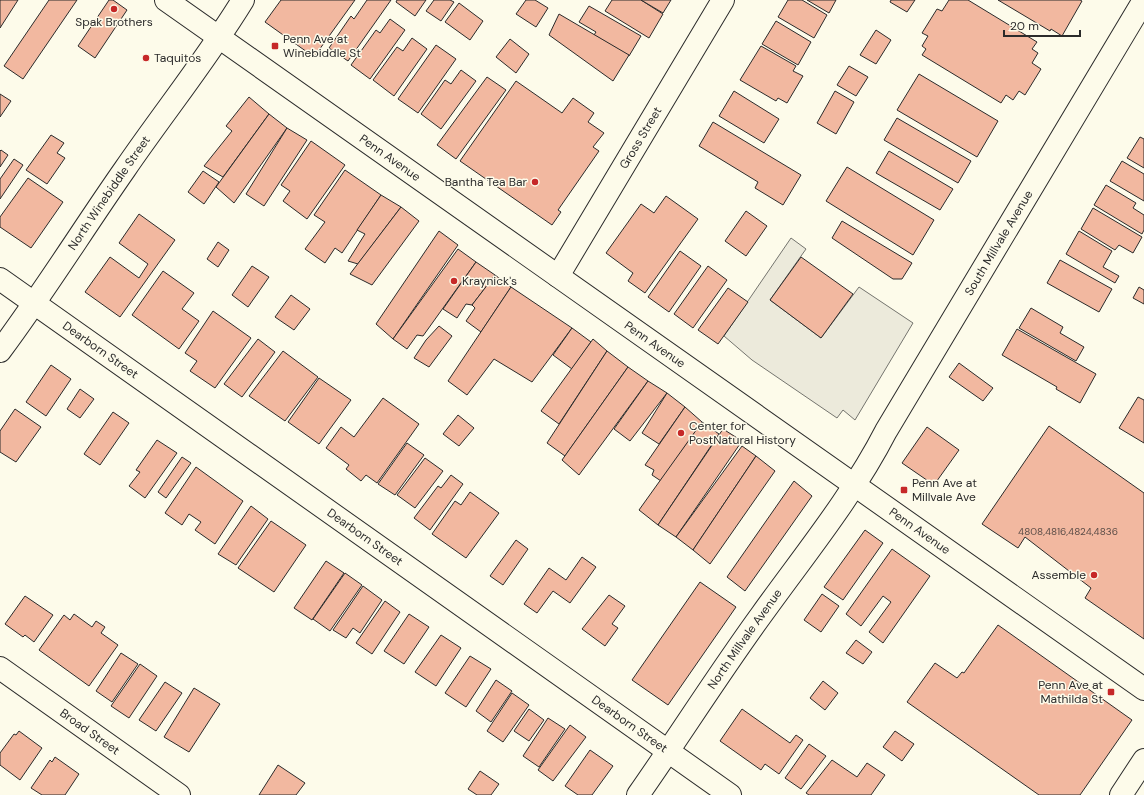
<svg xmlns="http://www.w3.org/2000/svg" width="1144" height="795" viewBox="0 0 1144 795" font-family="'DM Sans',sans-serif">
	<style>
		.parking { fill: #eceadb; stroke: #74746e }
		.building { fill: #f2b8a0; stroke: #2b2b2b }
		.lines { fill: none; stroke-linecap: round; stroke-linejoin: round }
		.minor-casing { stroke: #2b2b2b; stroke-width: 24 }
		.major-casing { stroke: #2b2b2b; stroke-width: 24 }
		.minor { stroke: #fdfbea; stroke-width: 22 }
		.major { stroke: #fdfbea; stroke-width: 22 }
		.poi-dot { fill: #c62828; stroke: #fdfbea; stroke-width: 1.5 }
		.labels { text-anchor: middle; stroke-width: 3; stroke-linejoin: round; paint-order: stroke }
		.number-label { font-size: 10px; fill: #5d4e48 }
		.poi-label { font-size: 12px; fill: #2b2b2b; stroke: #fdfbea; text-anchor: start }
		.street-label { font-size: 12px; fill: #2b2b2b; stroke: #fdfbea }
	</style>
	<rect width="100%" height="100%" fill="#fdfbea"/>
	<polygon class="parking" points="791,238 806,249 770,300 821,338 859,287 913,323 855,420 843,410 837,418 752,360 724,336"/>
	<g class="building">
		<polygon points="0,0 18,0 0,28"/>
		<polygon points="49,0 77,0 23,79 4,66"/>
		<polygon points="109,0 113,0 127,10 95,58 78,46"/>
		<polygon points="281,0 355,0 314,57 265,22"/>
		<polygon points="367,0 391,0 348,61 329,48 351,16 354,19"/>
		<polygon points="397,0 426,0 415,16 396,2"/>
		<polygon points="434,0 450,0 454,2 441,21 426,11"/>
		<polygon points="526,0 535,0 548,8 536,27 516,14"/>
		<polygon points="612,0 641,0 663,14 649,38 605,11"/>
		<polygon points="641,0 671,0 663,13"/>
		<polygon points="788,0 802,0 827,15 814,38 778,17"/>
		<polygon points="807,0 836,0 829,13"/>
		<polygon points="891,0 915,0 907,12 890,2"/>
		<polygon points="949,0 968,0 1037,42 1032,49 1038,53 1032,63 1041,69 1025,95 1019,91 1013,100 1006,95 1001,103 922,55 926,49 922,46 928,36 922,33 937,9 942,11"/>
		<polygon points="998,0 1080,0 1082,1 1062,36 1051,29 1050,31"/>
		<polygon points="459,3 483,21 470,40 445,22"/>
		<polygon points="589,6 641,36 629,56 594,35 596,32 579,22"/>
		<polygon points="559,14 629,55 613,81 549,35"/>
		<polygon points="390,19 405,30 370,79 351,65 376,30 380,33"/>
		<polygon points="776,21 811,42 798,65 762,44"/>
		<polygon points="876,30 891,40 876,64 860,55"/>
		<polygon points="412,38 427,49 394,96 373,80 397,47 403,51"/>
		<polygon points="510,39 529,54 516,73 496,57"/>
		<polygon points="436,45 456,59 418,113 398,99"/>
		<polygon points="761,46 796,66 793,71 803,76 787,103 778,98 776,101 740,80"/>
		<polygon points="849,66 868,77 856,96 837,85"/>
		<polygon points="461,70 476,81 441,129 421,114 445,80 451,84"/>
		<polygon points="919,74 998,121 977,157 897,110"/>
		<polygon points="487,77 506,90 456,159 437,145"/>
		<polygon points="516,81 562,113 573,98 594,113 588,122 604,133 593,147 599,151 558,210 561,212 552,225 460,161"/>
		<polygon points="734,91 779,119 764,143 719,116"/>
		<polygon points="835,91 854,102 836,134 817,123"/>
		<polygon points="0,94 11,101 0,117"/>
		<polygon points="249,97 269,114 223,177 204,166 232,131 226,126"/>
		<polygon points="269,114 287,128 234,203 216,187"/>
		<polygon points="897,118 971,161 958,183 884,140"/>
		<polygon points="713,122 801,175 783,205 755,188 758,182 699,146"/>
		<polygon points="287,128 307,140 264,206 246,194"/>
		<polygon points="51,135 64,143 57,153 65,158 47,184 26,170"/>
		<polygon points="1140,137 1144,139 1144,168 1127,158"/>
		<polygon points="311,141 345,165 307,219 283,201 290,191 281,185"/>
		<polygon points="1,150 8,155 0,167 0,151"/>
		<polygon points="889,151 953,189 940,210 876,173"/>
		<polygon points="14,159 23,165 0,199 0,179"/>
		<polygon points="1122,161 1144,174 1144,201 1110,181"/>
		<polygon points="847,167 934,220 913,255 826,201"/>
		<polygon points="345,170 381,195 342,253 335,248 325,263 305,249 325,222 314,215"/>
		<polygon points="203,171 219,182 204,204 188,192"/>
		<polygon points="28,178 63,202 31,248 0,227 0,217"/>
		<polygon points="1106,185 1136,203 1133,208 1144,215 1144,230 1142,234 1094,205"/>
		<polygon points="381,195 401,207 358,264 348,261 365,234 357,230"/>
		<polygon points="666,196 698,219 645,293 628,281 633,273 606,253 641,204 654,213"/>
		<polygon points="401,207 419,221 372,285 350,274"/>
		<polygon points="1093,208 1142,237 1133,253 1119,245 1115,250 1081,229"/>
		<polygon points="746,211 767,226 746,256 725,241"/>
		<polygon points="139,214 175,240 120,317 85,292 110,257 139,278 148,264 119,243"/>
		<polygon points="842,221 912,263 902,279 893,279 832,238"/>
		<polygon points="439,231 458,245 393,339 376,324"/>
		<polygon points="1079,231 1112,251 1103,267 1119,276 1115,283 1066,254"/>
		<polygon points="218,242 229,250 218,267 207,259"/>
		<polygon points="458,249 476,262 423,336 417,335 407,349 393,339"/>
		<polygon points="680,251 701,266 669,312 648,297"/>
		<polygon points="801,257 853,294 821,338 770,300"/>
		<polygon points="1060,260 1112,289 1099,312 1047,283"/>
		<polygon points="476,262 495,275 472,305 466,304 457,318 443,309"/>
		<polygon points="252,266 269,277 248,307 232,295"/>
		<polygon points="708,266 727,280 693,328 674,314"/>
		<polygon points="163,271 194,293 182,309 199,321 179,349 132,315"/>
		<polygon points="495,275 511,287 481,332 466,321 475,308 472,305"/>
		<polygon points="511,287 572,328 532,382 494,359 467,395 448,381"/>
		<polygon points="1139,287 1144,290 1144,304 1133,298"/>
		<polygon points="728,288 748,302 718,344 698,330"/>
		<polygon points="291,295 310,309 294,330 275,317"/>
		<polygon points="1031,308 1063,327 1060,333 1084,347 1076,361 1019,328"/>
		<polygon points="213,311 251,338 215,388 190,371 197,361 185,353"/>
		<polygon points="439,326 452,336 429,367 414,358 426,340"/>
		<polygon points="572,328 591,342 572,369 553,355"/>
		<polygon points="1017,329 1096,374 1080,403 1056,389 1057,387 1002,355"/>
		<polygon points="258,339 275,352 242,397 224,384"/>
		<polygon points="593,339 607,351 559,424 541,411"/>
		<polygon points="283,351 318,377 285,421 249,396"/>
		<polygon points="607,351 628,367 565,456 547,443"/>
		<polygon points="959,363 993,388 983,401 949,377"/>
		<polygon points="51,365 71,379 46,416 26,402"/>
		<polygon points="628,367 648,381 579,475 562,460"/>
		<polygon points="319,378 351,400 319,444 288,422"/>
		<polygon points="648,381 667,393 630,441 614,429"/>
		<polygon points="80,389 94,399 80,418 67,409"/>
		<polygon points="667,393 685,407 659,444 642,433"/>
		<polygon points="1138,397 1144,400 1144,443 1119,428"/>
		<polygon points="383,398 419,424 377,483 366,475 361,481 346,469 349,465 326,448 341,427 354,437"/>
		<polygon points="685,407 702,422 661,481 652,475 654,470 645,465"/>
		<polygon points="15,409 41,427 16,462 0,452 0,431"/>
		<polygon points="113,412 129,423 100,465 84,454"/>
		<polygon points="458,415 474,428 459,446 443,434"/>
		<polygon points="702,422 719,434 658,525 639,510"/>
		<polygon points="1049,426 1144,493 1144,639 1085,598 1091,588 1025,537 1018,548 982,524"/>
		<polygon points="927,427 959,450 934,485 902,463"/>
		<polygon points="723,429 742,441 676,537 658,525"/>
		<polygon points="157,440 177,453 145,498 129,486 140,472 136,470"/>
		<polygon points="407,443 424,455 395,495 378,484"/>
		<polygon points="742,446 756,456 693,550 676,537"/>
		<polygon points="756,456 775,471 710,564 693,550"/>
		<polygon points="182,457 191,463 166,498 158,492"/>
		<polygon points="425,458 443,471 415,508 397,495"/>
		<polygon points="196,467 243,501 215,544 195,530 201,522 189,514 182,525 165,513"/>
		<polygon points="451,475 463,484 430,530 414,518 438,486 441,488"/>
		<polygon points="794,481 812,496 745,591 727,577"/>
		<polygon points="470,492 499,513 466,558 432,534 455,501 461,505"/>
		<polygon points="251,506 268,519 236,565 218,554"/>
		<polygon points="271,521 306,545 274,592 238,568"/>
		<polygon points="865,530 883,543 843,600 824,587"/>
		<polygon points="516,540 528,549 503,585 490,576"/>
		<polygon points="892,549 930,576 883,643 869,632 891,602 883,596 861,626 846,614"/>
		<polygon points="582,557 596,567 570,603 553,591 537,613 524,604 549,568 566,580"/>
		<polygon points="326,561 344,573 312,620 294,608"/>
		<polygon points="345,573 362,585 330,631 313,619"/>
		<polygon points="700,582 736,607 668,705 632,680"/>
		<polygon points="363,586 382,600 360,633 353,628 346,638 333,630"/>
		<polygon points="822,594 839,606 821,632 804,620"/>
		<polygon points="609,595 625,606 612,624 618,628 605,646 582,629"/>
		<polygon points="25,596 53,615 34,642 25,635 23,637 5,624"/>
		<polygon points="385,601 400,612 372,654 356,643"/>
		<polygon points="74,614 92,627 96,621 105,627 101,633 118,645 89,686 39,650 64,615 70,620"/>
		<polygon points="409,614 429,627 404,664 384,651"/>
		<polygon points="998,625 1132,720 1080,795 1039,795 907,702 935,663 957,678 962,672 964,673"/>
		<polygon points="441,635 461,648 436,686 415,672"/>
		<polygon points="856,640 872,652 863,664 846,653"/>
		<polygon points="121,653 138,664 112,702 96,691"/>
		<polygon points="470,656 491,669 466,707 445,693"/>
		<polygon points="140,664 157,676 129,718 111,706"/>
		<polygon points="496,680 512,691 491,722 476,711"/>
		<polygon points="823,681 838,693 825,710 810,698"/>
		<polygon points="165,682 182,693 156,731 139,720"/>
		<polygon points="194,688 220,704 189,752 164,737"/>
		<polygon points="512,693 529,705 503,742 487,731"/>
		<polygon points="529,709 544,720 529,741 514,731"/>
		<polygon points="742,709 790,743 796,735 803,740 779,774 765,764 761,770 720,741"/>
		<polygon points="548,718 565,729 539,767 523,756"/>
		<polygon points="570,725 586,737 553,781 538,770"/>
		<polygon points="19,731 42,748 20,780 0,765 0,753 14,734 16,735"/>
		<polygon points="895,731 914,744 902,761 883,747"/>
		<polygon points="809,744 826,756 801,789 785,778"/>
		<polygon points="590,750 613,766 592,795 578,795 565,786"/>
		<polygon points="55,757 79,774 65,795 42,795 31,788 50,760 52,762"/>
		<polygon points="832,760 857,777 867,763 885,775 871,795 809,795 806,793"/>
		<polygon points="278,765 305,783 296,795 259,795"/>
		<polygon points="480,771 499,784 491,795 477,795 468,789"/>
	</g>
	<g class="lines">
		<g class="minor-casing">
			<g id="minor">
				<path id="s1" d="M558 276 723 0"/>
				<path id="s2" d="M0 279 730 795"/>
				<path id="s3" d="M0 351C44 292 83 229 125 169 164 112 207 59 243 0"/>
				<path id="s4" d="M0 668 179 795"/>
				<path id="s5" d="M638 795C680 735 719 673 762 614 805 554 852 497 886 431L1144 0"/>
				<polyline points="1121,795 1144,760"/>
			</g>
		</g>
		<g class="major-casing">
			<g id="major">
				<path id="s6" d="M166 0 1144 689"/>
			</g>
		</g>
		<use href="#minor" class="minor"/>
		<use href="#major" class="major"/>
	</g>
	<g class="poi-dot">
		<circle cx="114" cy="9" r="4"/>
		<rect x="271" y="42" width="8" height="8" rx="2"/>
		<circle cx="146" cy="58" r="4"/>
		<circle cx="535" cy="182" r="4"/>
		<circle cx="454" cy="281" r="4"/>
		<circle cx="681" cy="433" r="4"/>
		<rect x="900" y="486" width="8" height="8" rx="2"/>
		<circle cx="1094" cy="575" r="4"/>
		<rect x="1107" y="688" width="8" height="8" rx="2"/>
	</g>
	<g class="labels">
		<g class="number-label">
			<text x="1068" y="535">4808,4816,4824,4836</text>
		</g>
		<g class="poi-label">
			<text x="114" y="26" text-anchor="middle">Spak Brothers</text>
			<text x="283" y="43">Penn Ave at<tspan x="283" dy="14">Winebiddle St</tspan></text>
			<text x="154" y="62">Taquitos</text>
			<text x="527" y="186" text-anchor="end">Bantha Tea Bar</text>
			<text x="462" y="285">Kraynick's</text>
			<text x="689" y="430">Center for<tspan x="689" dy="14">PostNatural History</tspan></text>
			<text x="912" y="487">Penn Ave at<tspan x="912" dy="14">Millvale Ave</tspan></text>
			<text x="1086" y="579" text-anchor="end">Assemble</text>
			<text x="1103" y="689" text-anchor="end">Penn Ave at<tspan x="1103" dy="14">Mathilda St</tspan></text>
		</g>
		<g class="street-label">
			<text dy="4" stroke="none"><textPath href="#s1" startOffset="161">Gross Street</textPath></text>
			<text dy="4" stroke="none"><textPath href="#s6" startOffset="274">Penn Avenue</textPath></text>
			<text dy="4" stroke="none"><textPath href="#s3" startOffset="192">North Winebiddle Street</textPath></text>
			<text dy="4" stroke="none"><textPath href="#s5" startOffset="660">South Millvale Avenue</textPath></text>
			<text dy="4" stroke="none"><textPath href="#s6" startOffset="598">Penn Avenue</textPath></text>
			<text dy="4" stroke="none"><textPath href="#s2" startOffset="123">Dearborn Street</textPath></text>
			<text dy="4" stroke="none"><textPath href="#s6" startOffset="922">Penn Avenue</textPath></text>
			<text dy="4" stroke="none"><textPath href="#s2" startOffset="447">Dearborn Street</textPath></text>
			<text dy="4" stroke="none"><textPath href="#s5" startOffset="189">North Millvale Avenue</textPath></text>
			<text dy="4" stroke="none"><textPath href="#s2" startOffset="771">Dearborn Street</textPath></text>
			<text dy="4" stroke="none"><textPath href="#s4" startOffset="110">Broad Street</textPath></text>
		</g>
	</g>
	<path d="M1004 30v6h76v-6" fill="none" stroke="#2b2b2b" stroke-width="2"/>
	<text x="1010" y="30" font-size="12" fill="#2b2b2b" stroke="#fdfbea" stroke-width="3" paint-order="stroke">20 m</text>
</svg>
